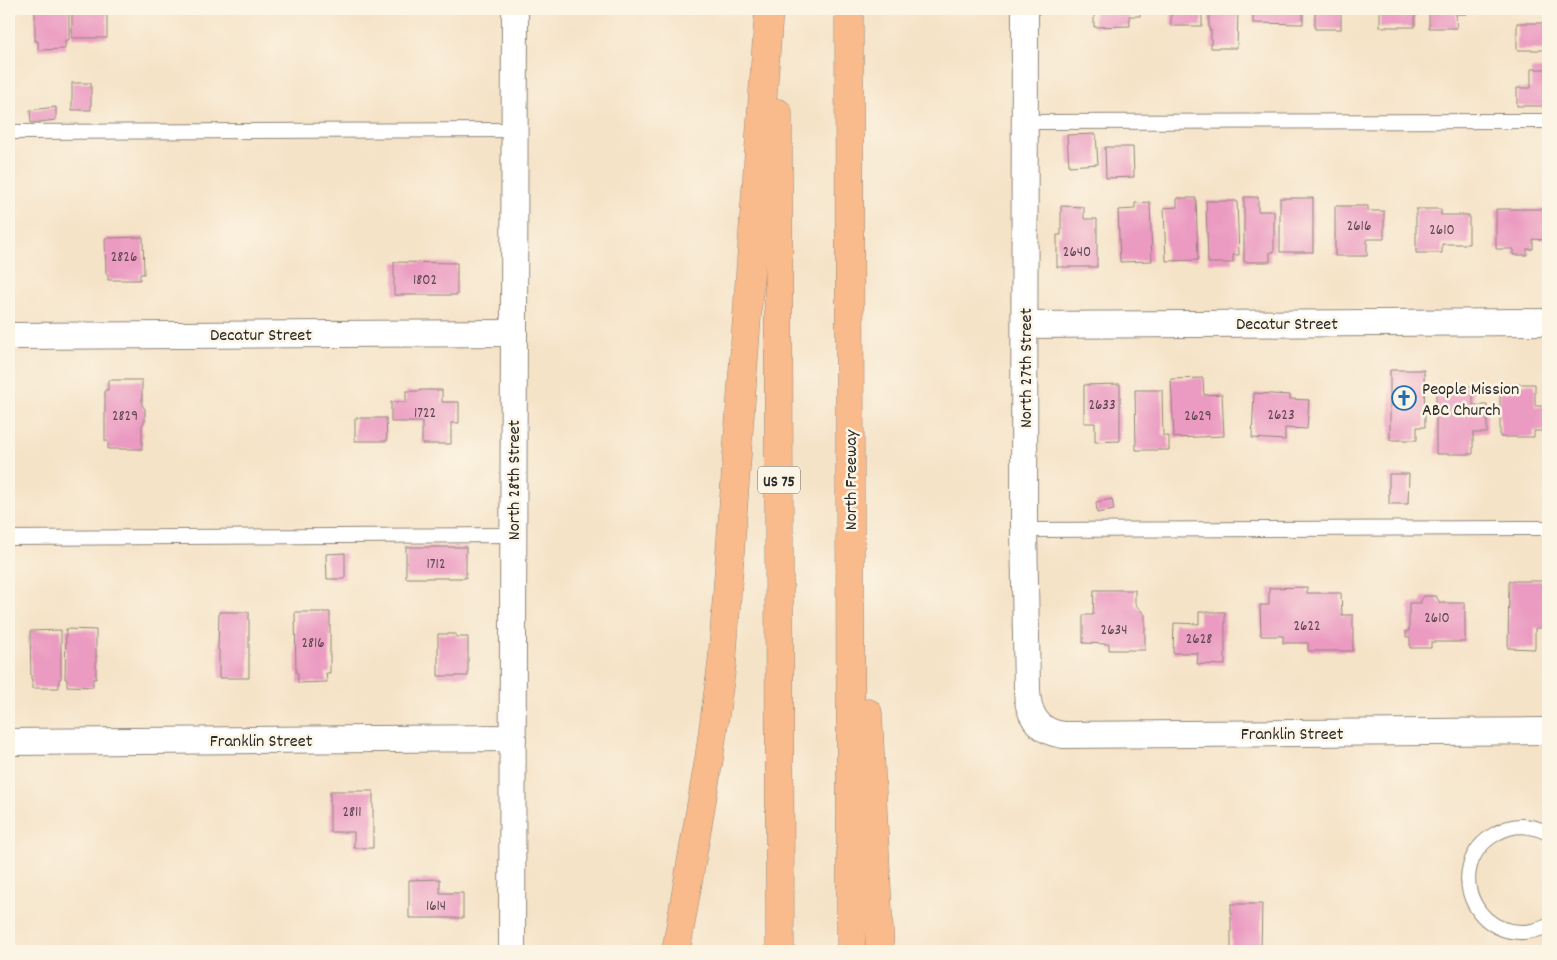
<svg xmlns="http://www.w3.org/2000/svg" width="1557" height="960" viewBox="0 0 1557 960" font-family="Dekko,sans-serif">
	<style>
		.building { fill: #eb9ac1 }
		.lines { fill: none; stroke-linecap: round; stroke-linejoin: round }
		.service-casing { stroke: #90877a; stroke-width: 16 }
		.minor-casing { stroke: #90877a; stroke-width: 28 }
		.motorway-casing { stroke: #90877a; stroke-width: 29 }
		.service { stroke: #fff; stroke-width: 14 }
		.minor { stroke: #fff; stroke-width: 26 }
		.motorway { stroke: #fabb8c; stroke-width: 28 }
		.labels { text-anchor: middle; stroke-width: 5; stroke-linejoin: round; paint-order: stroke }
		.number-label { font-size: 15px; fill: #5b4750 }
		.shield { fill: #fcf5e5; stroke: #6a6863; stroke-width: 1 }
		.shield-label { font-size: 16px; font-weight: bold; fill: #2b2b2b }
		.street-label { font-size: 18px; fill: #2b2b2b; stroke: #fcf5e5 }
		.poi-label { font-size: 18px; fill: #2b2b2b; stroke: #fcf5e5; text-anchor: start }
	</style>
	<rect width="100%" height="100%" fill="#fcf5e5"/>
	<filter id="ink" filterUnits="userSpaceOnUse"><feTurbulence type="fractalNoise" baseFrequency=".02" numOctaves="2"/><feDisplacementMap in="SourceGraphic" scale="10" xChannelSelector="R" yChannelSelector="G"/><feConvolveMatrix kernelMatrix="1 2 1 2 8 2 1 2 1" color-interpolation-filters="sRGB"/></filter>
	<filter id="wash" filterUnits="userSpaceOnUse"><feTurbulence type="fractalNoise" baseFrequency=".0096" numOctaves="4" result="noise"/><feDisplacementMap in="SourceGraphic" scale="20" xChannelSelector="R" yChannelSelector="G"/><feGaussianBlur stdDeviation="1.12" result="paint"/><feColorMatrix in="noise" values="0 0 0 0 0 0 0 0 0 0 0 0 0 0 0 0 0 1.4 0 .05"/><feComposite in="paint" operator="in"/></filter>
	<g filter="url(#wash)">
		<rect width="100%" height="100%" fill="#f5e3c8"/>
		<g id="blocks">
			<g class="building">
				<polygon points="35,9 69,9 69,40 65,40 65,49 38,50 38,41 35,41"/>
				<rect x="72" y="9" width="35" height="29"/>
				<polygon points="1094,9 1140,9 1140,16 1129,16 1130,26 1094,27"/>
				<rect x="1171" y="9" width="31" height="17"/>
				<polygon points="1209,9 1238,9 1237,48 1211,48 1211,30 1209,30"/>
				<polygon points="1253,9 1303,9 1303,24 1253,23"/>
				<rect x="1315" y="9" width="26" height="20"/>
				<rect x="1380" y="9" width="35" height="18"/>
				<polygon points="1429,9 1466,9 1466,14 1456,14 1457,28 1429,28"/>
				<rect x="1539" y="9" width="9" height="4"/>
				<rect x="1517" y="23" width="31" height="27"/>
				<polygon points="1531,69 1548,69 1548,106 1517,106 1517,88 1531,88"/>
				<rect x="72" y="83" width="19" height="27"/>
				<polygon points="56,107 56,120 31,123 30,110"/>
				<polygon points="1096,134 1098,164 1069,166 1067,135"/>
				<polygon points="1105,147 1133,147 1134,177 1106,178"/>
				<polygon points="1244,197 1258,197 1258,211 1274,211 1274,252 1270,252 1270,262 1244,262"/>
				<polygon points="1177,198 1196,198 1198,260 1166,261 1164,208 1177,207"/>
				<rect x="1280" y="198" width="33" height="54"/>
				<polygon points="1206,201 1237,201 1239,255 1233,255 1233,263 1208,263"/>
				<polygon points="1150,202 1152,261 1120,262 1118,210 1135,209 1135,203"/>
				<polygon points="1061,206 1084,207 1084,219 1097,219 1097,267 1057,267 1057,235 1061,235"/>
				<polygon points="1335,206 1368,206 1368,211 1384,211 1384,239 1367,239 1367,256 1335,256"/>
				<polygon points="1416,209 1441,209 1441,215 1469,215 1469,244 1442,244 1442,253 1416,253"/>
				<polygon points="1496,209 1548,209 1548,240 1533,239 1533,249 1527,249 1527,255 1513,255 1513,249 1496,249"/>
				<polygon points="143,237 144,274 140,274 140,280 108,280 108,274 106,274 105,238"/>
				<polygon points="394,262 457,263 457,295 394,295"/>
				<polygon points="1390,370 1424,370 1425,427 1417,427 1417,440 1390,440"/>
				<polygon points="1203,378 1204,395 1222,394 1224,436 1174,438 1171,379"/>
				<polygon points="108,380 142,380 142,405 145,409 145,421 142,425 142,449 108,449 108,441 105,441 105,390 108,390"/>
				<polygon points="1120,384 1120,441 1095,442 1095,423 1084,423 1084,385"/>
				<polygon points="1500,384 1535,384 1535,406 1548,406 1548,431 1534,431 1534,437 1500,437"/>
				<polygon points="1436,386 1473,386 1473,405 1487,405 1487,433 1473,433 1473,454 1436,454"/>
				<polygon points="420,390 442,390 442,402 459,402 459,423 451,423 451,444 422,444 422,422 391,422 391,402 406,402 406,391 420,391"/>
				<polygon points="1135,390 1162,390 1163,436 1169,436 1169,450 1136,450"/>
				<polygon points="1254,393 1290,395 1290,399 1309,400 1307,429 1285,428 1285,440 1252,438"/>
				<polygon points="355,418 386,418 387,441 355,441"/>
				<polygon points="1389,474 1409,474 1408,504 1389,504"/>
				<polygon points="1112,499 1114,510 1097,513 1096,502"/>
				<rect x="406" y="547" width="60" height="31"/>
				<polygon points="345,553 345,579 327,579 326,554"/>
				<polygon points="1509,581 1548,581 1548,628 1535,628 1535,649 1508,648"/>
				<polygon points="1307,587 1307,593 1341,593 1342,615 1353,615 1353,651 1308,651 1308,643 1283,643 1283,636 1261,636 1260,605 1269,605 1269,588"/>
				<polygon points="1094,590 1135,590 1135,604 1145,615 1145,650 1109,650 1109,644 1083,643 1083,615 1093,615"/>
				<polygon points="1424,596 1436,596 1440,603 1465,603 1465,642 1431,642 1431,648 1410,648 1410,637 1406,637 1406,631 1409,631 1409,603 1421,603 1421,600"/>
				<polygon points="219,612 249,612 249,678 219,678 219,650 218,650"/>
				<polygon points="295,612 330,612 330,673 326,673 327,682 298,683 298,673 296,673"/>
				<polygon points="1199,612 1225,612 1225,665 1197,664 1198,653 1173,653 1174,623 1199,624"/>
				<polygon points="66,629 96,630 96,679 93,679 93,687 67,686 67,679 65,679"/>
				<polygon points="61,630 61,679 59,679 59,688 32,688 32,679 31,679 30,631"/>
				<polygon points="438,634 456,634 456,637 468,637 468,676 438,676"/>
				<polygon points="330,791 373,791 373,848 354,848 354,832 330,832"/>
				<polygon points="440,879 440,893 463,893 463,918 409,918 409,880"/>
				<polygon points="1231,904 1262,904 1261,951 1231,951"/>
			</g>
		</g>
	</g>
	<g filter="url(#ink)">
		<use href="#blocks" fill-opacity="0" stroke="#90877a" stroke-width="1"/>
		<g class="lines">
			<g class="service-casing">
				<g id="service">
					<polyline points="1024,122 1548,121"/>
					<polyline points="9,132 515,130"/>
					<polyline points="1024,530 1548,528"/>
					<polyline points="9,538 513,535"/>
					<path d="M1548 833C1532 825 1514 823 1497 833 1437 866 1479 956 1548 926"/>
				</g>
			</g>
			<g class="minor-casing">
				<g id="minor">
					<path d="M1025 9 1024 530 1027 688C1027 713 1037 732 1064 735L1548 731"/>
					<polyline points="1025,325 1548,322"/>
					<polyline points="9,336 514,333"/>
					<polyline points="9,742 513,738"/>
					<polyline points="512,951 515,9"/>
				</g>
			</g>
			<g class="motorway-casing">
				<g id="motorway">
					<polyline points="849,9 851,951"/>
					<polyline points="778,113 780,951"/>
					<polyline points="868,713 880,951"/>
					<polyline points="676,951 709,759 722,664 769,9"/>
				</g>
			</g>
			<use href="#service" class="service"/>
			<use href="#minor" class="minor"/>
			<use href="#motorway" class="motorway"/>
		</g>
	</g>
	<defs>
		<g id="church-ring" transform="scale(1.25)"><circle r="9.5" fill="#fcf5e5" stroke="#1f6fb2" stroke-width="1.5"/><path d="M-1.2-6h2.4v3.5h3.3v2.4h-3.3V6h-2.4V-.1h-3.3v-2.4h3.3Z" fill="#1f6fb2"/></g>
	</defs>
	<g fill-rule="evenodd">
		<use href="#church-ring" x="1404" y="398"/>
	</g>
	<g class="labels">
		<g class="number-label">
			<text x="1359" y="230">2616</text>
			<text x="1442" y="234">2610</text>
			<text x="1077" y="256">2640</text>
			<text x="124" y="261">2826</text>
			<text x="425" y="284">1802</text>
			<text x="1102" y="409">2633</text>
			<text x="425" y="417">1722</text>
			<text x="1281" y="419">2623</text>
			<text x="125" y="420">2829</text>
			<text x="1198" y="420">2629</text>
			<text x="436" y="568">1712</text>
			<text x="1437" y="622">2610</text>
			<text x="1307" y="630">2622</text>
			<text x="1114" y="634">2634</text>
			<text x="1199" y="643">2628</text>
			<text x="313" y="647">2816</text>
			<text x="352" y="816">2811</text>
			<text x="436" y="910">1614</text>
		</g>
		<rect class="shield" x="758" y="466.5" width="42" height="27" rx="4"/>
		<g class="shield-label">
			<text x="779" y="486">US 75</text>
		</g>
		<g class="street-label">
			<text x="1287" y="329">Decatur Street</text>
			<text x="261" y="340">Decatur Street</text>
			<text transform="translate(1025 368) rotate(-90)" y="6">North 27th Street</text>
			<text transform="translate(513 480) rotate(-90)" y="6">North 28th Street</text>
			<text transform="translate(850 480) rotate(-90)" y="6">North Freeway</text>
			<text x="1292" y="739">Franklin Street</text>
			<text x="261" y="746">Franklin Street</text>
		</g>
		<g class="poi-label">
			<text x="1422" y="394">People Mission<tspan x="1422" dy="21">ABC Church</tspan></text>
		</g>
	</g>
	<rect width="1557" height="960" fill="none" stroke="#fcf5e5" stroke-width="30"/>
</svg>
